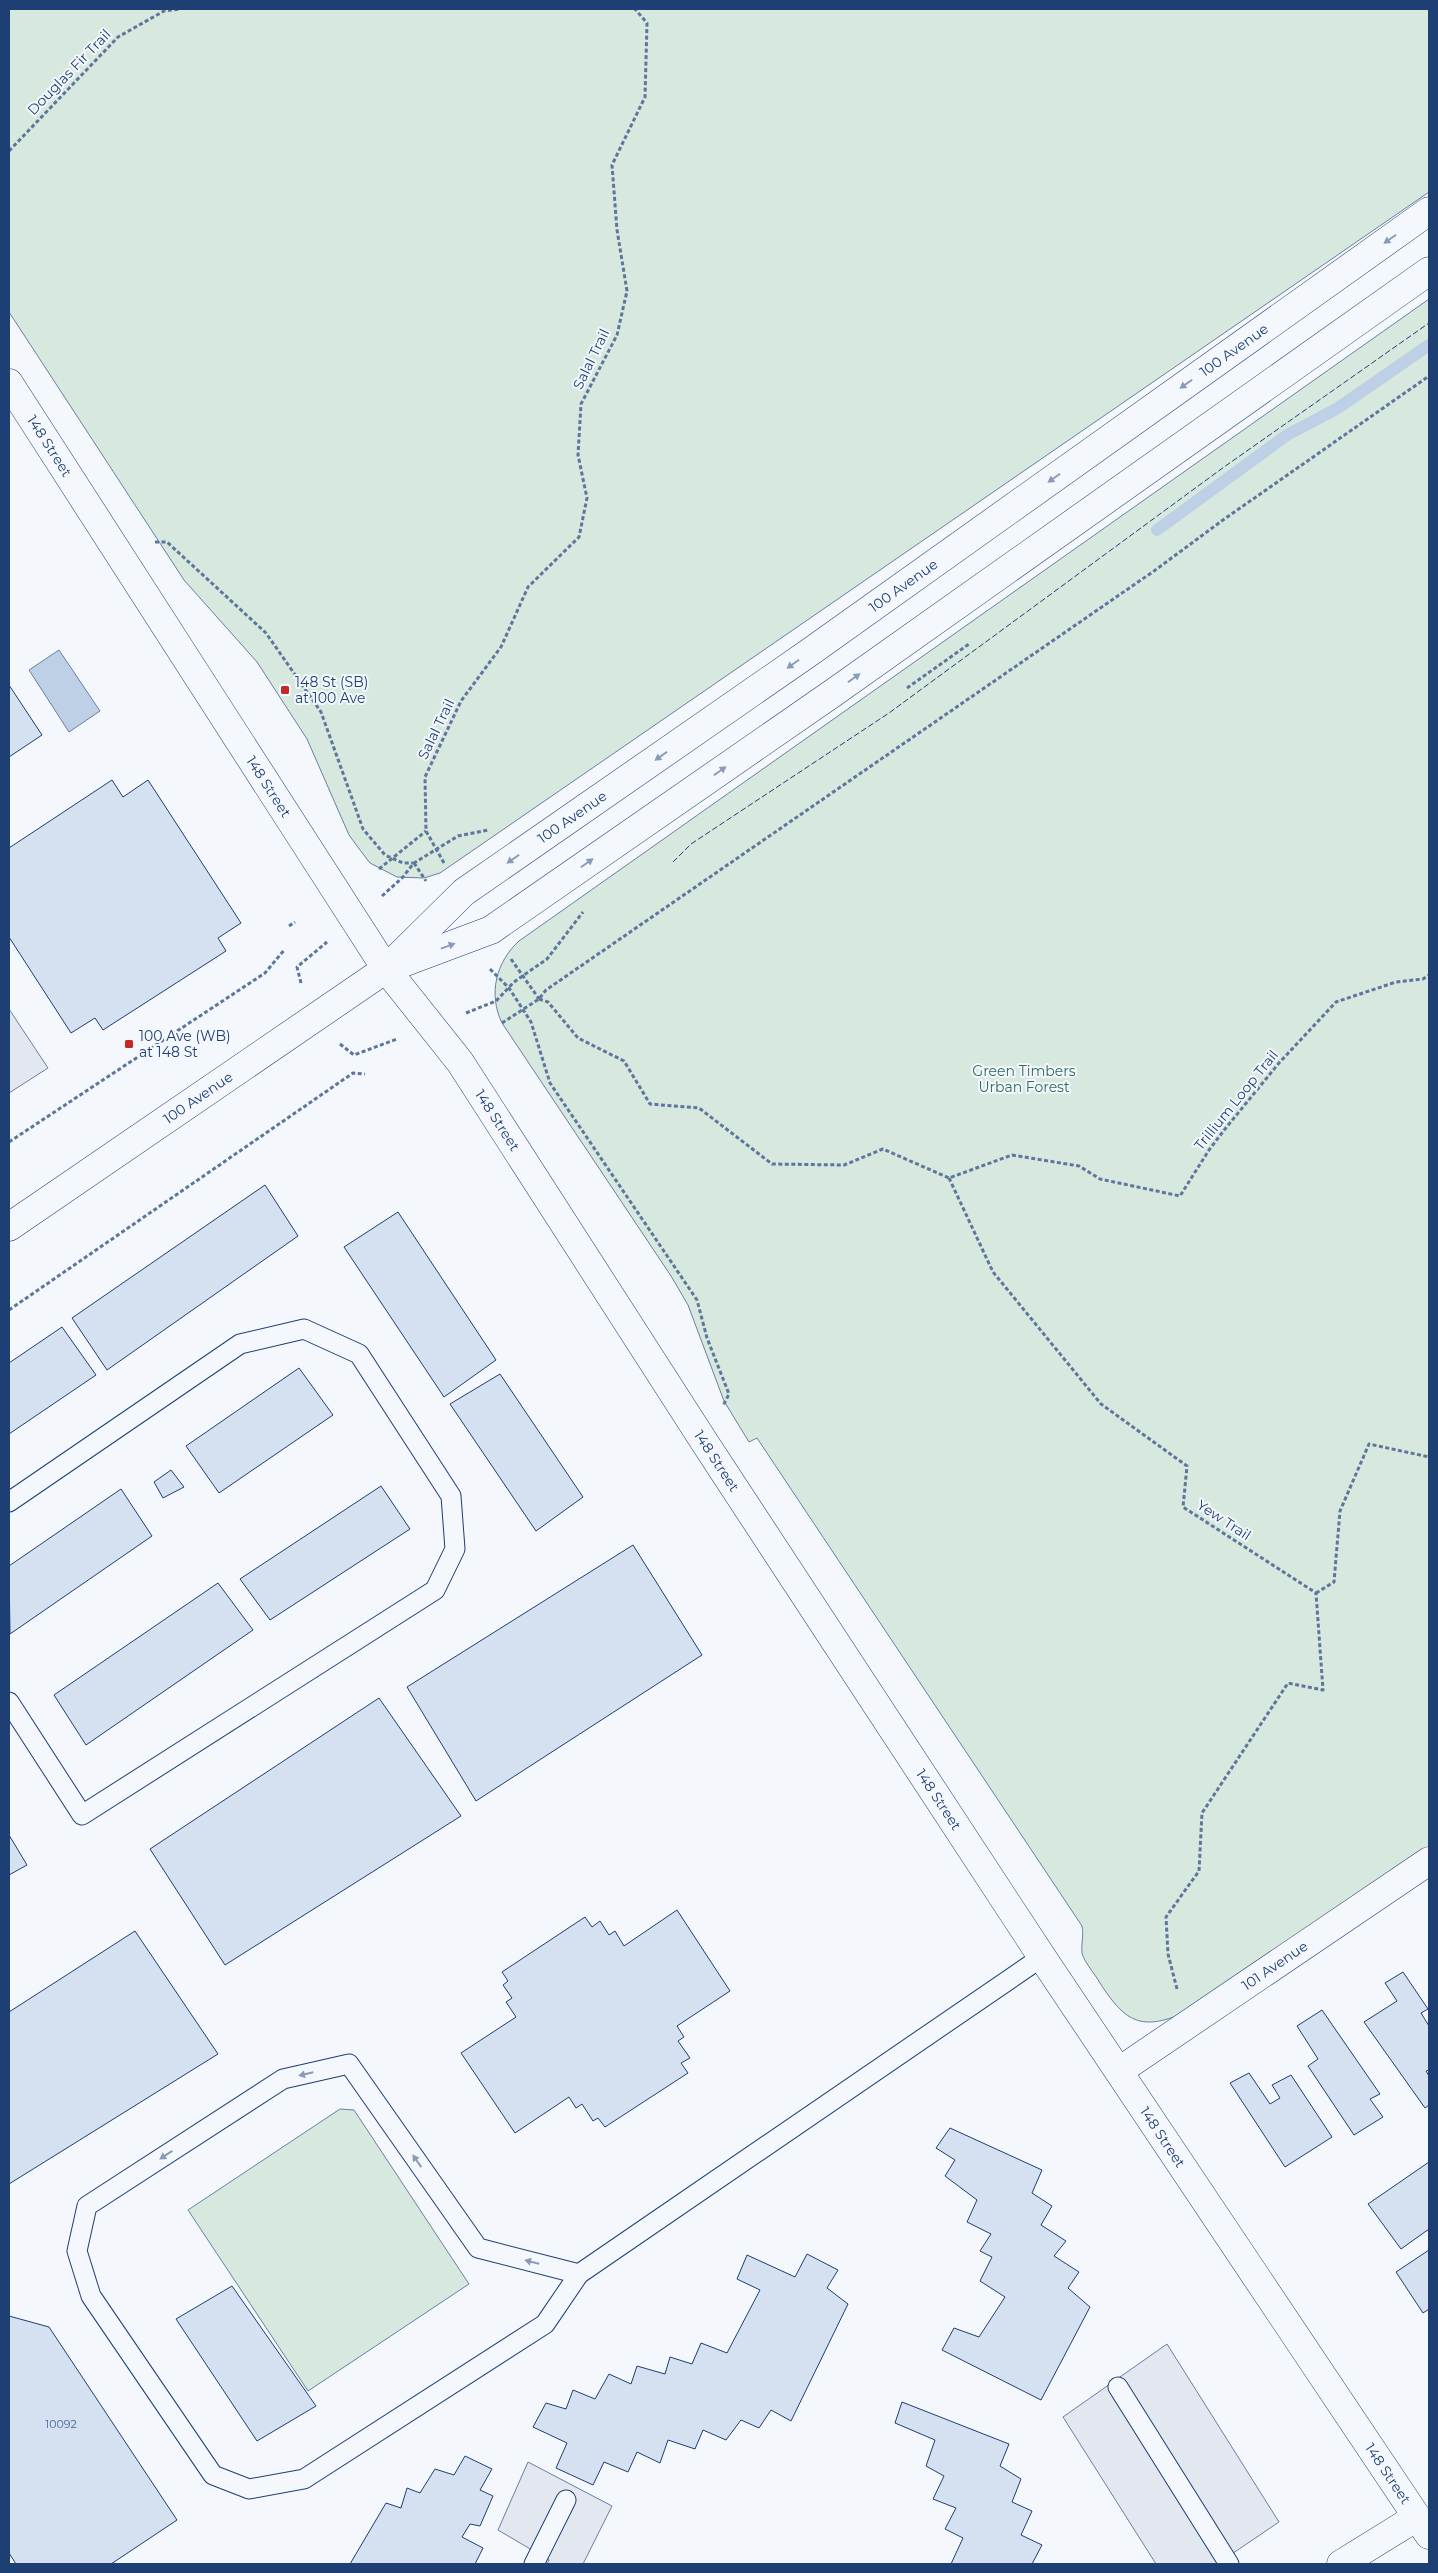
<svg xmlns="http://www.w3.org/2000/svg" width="1438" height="2573" viewBox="0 0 1438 2573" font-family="Montserrat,sans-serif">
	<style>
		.green { fill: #d7e8df; stroke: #687fa3 }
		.parking { fill: #e3e8f0; stroke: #687fa3 }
		.water { fill: #bed0e5; stroke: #687fa3 }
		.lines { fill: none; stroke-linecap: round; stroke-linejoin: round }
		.stream { stroke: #bed0e5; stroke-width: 12 }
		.building { fill: #d5e0f0; stroke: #1d3f73 }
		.service-casing { stroke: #1d3f73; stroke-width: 21 }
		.minor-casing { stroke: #1d3f73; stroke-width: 29 }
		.secondary-casing { stroke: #1d3f73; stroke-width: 29 }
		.path { stroke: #5e769c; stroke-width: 3; stroke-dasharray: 4 2.5; stroke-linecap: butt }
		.service { stroke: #f4f7fb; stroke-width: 19 }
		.minor { stroke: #f4f7fb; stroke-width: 28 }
		.secondary { stroke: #f4f7fb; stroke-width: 28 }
		.fence { stroke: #1d3f73; stroke-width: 1; stroke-dasharray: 6 2.5; stroke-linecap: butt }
		.oneway { fill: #889bb7 }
		.poi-dot { fill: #c62828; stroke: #f4f7fb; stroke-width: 2 }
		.labels { text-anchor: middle; stroke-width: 4; stroke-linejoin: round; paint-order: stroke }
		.number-label { font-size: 11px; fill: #4b6792 }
		.street-label { font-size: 14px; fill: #1d3f73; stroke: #f4f7fb }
		.poi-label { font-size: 14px; fill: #1d3f73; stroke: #f4f7fb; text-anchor: start }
		.park-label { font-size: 14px; fill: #2c6c60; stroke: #f4f7fb }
	</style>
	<rect width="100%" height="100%" fill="#f4f7fb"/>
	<g class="green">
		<polygon points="9,9 1429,9 1429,192 440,873 424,878 397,877 370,863 360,850 349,835 307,739 257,662 184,580 9,312"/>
		<path d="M1429 299V1850L1189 2011C1143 2031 1127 2025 1100 1983 1095 1974 1084 1962 1082 1953 1081 1944 1084 1935 1082 1926L757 1438 749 1442 724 1401 688 1305 671 1276 502 1023C488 994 496 962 519 941Z"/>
		<polygon points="340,2109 354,2110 469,2284 308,2391 188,2210"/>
	</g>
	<g class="parking">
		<polygon points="9,1009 48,1068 9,1093"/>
		<polygon points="1167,2344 1279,2522 1217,2564 1156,2564 1063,2417"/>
		<polygon points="528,2462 612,2506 583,2564 547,2564 549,2560 498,2530"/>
	</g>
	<polygon class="water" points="59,650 100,711 69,732 29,670"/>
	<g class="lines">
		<polyline class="stream" points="1157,530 1287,435 1338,408 1429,345"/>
	</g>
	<g class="building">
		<polygon points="9,685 42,735 9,757"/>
		<polygon points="112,780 123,797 148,780 241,923 218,938 226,951 103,1030 95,1018 71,1033 9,937 9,848"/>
		<polygon points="265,1185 298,1236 107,1370 72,1318"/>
		<polygon points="398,1212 496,1360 444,1397 344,1247"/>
		<polygon points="62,1327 96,1375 9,1434 9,1363"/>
		<polygon points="299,1368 333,1415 219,1493 186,1446"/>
		<polygon points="500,1374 583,1497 536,1531 450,1404"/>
		<polygon points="171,1470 184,1487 163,1498 154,1482"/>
		<polygon points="381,1486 410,1529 270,1620 240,1579"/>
		<polygon points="121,1489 152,1536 10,1634 9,1566"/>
		<polygon points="633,1545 702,1655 476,1801 407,1687"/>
		<polygon points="218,1583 253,1630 86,1745 54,1695"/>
		<polygon points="379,1698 461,1816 225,1965 150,1849"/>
		<polygon points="9,1835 27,1865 9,1875"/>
		<polygon points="677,1910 730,1991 677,2026 684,2037 678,2041 690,2058 681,2063 688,2073 605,2127 598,2118 593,2121 582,2104 576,2108 569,2097 515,2133 461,2053 516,2017 506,2002 512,1998 503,1985 508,1981 502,1972 585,1917 592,1927 600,1921 609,1935 615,1931 624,1946"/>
		<polygon points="135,1931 218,2054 9,2184 9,2012"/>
		<polygon points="1403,1972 1428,2009 1421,2013 1429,2026 1429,2070 1426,2071 1429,2076 1429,2105 1425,2108 1364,2022 1397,2001 1385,1983"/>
		<polygon points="1322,2010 1380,2094 1370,2099 1383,2117 1354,2135 1308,2066 1318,2059 1297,2026"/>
		<polygon points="1249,2073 1270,2104 1280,2098 1272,2085 1291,2075 1332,2137 1285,2167 1230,2083"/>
		<polygon points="950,2128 1042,2170 1032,2193 1052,2206 1041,2225 1066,2241 1054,2256 1079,2272 1068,2288 1090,2307 1041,2400 942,2350 954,2328 979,2337 1005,2297 980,2281 992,2257 980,2251 991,2234 967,2222 977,2200 945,2176 955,2160 936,2148"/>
		<polygon points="1429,2162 1429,2229 1401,2249 1368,2204"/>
		<polygon points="1429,2250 1429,2309 1423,2313 1396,2272"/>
		<polygon points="807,2254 838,2270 827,2288 848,2304 791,2421 771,2410 759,2428 741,2420 726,2440 703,2430 695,2449 668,2440 660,2463 637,2452 628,2472 604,2462 593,2485 556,2468 567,2443 533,2427 546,2403 566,2409 573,2390 595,2399 609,2374 631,2384 637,2366 665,2374 670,2357 692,2364 701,2343 727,2353 760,2290 737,2279 747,2255 795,2277"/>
		<polygon points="232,2286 316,2406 257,2441 176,2319"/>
		<polygon points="9,2316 49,2327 177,2520 111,2564 16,2564 9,2553"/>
		<polygon points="902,2402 1009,2444 1000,2466 1021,2479 1012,2502 1032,2511 1021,2535 1042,2545 1032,2564 951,2564 963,2538 945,2529 956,2508 933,2499 944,2476 926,2466 935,2440 895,2423"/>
		<polygon points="465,2456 492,2469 480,2490 493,2496 480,2526 470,2524 462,2537 483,2548 475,2564 350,2564 386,2503 401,2508 407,2488 420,2493 435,2469 454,2475"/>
	</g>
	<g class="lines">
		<g class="service-casing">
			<g id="service">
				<polyline points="9,1502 240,1344 304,1329 359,1354 451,1496 455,1549 435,1590 82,1815 9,1702"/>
				<polyline points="579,2274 478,2248 349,2064 283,2079 87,2206 77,2251 91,2296 213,2475 249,2489 304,2479 545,2324 579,2274 1042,1957"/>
				<polyline points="1118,2387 1229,2564"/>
				<polyline points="534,2564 566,2500"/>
			</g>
		</g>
		<g class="minor-casing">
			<g id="minor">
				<path id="s1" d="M1119 2071 1429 1861"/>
				<polyline points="1341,2564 1417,2517"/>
			</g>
		</g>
		<g class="secondary-casing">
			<g id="secondary">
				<path id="s2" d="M9 383 386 969 460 1062 705 1443 1042 1957 1429 2535"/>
				<polyline points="395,966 491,930 833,693 1429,271"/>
				<path id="s3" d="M9 1227 386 969 464 892 810 652 1429 211"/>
			</g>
		</g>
		<g class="path">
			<polyline points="9,151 118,37 164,11 181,9"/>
			<polyline points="155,542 167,542 266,633 321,712 363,829 385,855 403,863 413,863"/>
			<polyline points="907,688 969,644"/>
			<polyline points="414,863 426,881"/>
			<polyline points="444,863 426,831 425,777 461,701 501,647 528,587 579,537 587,498 578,455 581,404 617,335 627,291 617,230 612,165 645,97 647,23 635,9"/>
			<polyline points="379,869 426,831"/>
			<polyline points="382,896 402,878 414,863 458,836 488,830"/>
			<polyline points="289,926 295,922"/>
			<polyline points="511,959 539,999"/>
			<polyline points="490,969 509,988 531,1022 550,1083 697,1300 707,1338 729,1394 723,1406"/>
			<polyline points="301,983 297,967 327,942"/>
			<polyline points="539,999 548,1002 578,1038 624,1061 650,1104 699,1108 772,1164 844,1165 883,1149 949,1178 1012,1155 1079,1166 1100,1179 1180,1196 1209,1150 1225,1129 1279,1063 1336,1002 1396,982 1423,979 1429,975"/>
			<polyline points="466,1013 496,1001 514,982 547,959 583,912"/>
			<polyline points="502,1023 539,999 546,990 1154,571 1223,520 1429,376"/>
			<polyline points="340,1044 354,1055 397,1039"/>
			<polyline points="9,1142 265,973 285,949"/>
			<polyline points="949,1178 993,1272 1101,1404 1187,1466 1183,1507 1316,1593"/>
			<polyline points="9,1310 353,1073 365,1074"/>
			<polyline points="1316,1593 1334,1582 1340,1511 1369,1444 1429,1457"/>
			<polyline points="1177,1989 1168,1954 1166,1917 1199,1871 1202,1813 1288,1683 1323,1690 1316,1593"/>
		</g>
		<use href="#service" class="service"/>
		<use href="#minor" class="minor"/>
		<use href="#secondary" class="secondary"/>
		<polyline class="fence" points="673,862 691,844 889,713 1224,467 1429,323"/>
	</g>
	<defs><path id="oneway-solid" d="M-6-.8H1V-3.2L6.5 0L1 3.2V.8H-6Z" transform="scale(1.25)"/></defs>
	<g class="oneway">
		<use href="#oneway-solid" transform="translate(1390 239) rotate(145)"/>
		<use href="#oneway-solid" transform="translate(1186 384) rotate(145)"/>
		<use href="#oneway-solid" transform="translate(1054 478) rotate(145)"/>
		<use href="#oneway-solid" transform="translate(793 664) rotate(145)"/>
		<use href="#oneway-solid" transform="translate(854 678) rotate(-35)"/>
		<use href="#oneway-solid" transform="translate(661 756) rotate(145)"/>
		<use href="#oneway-solid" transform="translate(720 771) rotate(-35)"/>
		<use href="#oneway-solid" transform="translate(513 859) rotate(145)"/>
		<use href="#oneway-solid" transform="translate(587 863) rotate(-35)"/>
		<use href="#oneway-solid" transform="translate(448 946) rotate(-20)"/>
		<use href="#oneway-solid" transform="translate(306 2074) rotate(167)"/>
		<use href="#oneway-solid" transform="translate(166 2155) rotate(147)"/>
		<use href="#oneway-solid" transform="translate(417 2161) rotate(-125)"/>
		<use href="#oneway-solid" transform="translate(532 2262) rotate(-166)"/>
	</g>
	<g class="poi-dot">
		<rect x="280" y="685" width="10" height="10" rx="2.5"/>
		<rect x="124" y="1039" width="10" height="10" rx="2.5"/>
	</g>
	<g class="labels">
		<g class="number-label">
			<text x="61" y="2428">10092</text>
		</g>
		<g class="street-label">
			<text transform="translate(69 72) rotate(-46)" y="5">Douglas Fir Trail</text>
			<text dy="5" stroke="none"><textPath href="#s3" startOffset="1508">100 Avenue</textPath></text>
			<text transform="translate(591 359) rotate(-64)" y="5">Salal Trail</text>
			<text dy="5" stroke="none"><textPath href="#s2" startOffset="75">148 Street</textPath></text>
			<text dy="5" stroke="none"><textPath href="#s3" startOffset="1102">100 Avenue</textPath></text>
			<text transform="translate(436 729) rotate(-64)" y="5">Salal Trail</text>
			<text dy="5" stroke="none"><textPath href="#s2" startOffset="480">148 Street</textPath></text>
			<text dy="5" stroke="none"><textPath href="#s3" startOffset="698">100 Avenue</textPath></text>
			<text dy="5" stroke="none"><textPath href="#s3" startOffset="229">100 Avenue</textPath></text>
			<text transform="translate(1236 1100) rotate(-51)" y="5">Trillium Loop Trail</text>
			<text dy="5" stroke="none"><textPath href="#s2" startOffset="885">148 Street</textPath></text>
			<text dy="5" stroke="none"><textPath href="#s2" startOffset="1290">148 Street</textPath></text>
			<text transform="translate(1224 1520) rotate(33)" y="5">Yew Trail</text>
			<text dy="5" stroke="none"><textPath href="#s2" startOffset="1695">148 Street</textPath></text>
			<text dy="5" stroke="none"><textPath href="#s1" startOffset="188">101 Avenue</textPath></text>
			<text dy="5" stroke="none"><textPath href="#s2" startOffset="2100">148 Street</textPath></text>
			<text dy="5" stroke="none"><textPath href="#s2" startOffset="2505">148 Street</textPath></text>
		</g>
		<g class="poi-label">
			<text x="295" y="687">148 St (SB)<tspan x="295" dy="16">at 100 Ave</tspan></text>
			<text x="139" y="1041">100 Ave (WB)<tspan x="139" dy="16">at 148 St</tspan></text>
		</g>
		<g class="park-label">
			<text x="1024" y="1076">Green Timbers<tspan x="1024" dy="16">Urban Forest</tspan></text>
		</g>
	</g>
	<rect width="1438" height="2573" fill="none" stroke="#1d3f73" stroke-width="20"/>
</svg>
